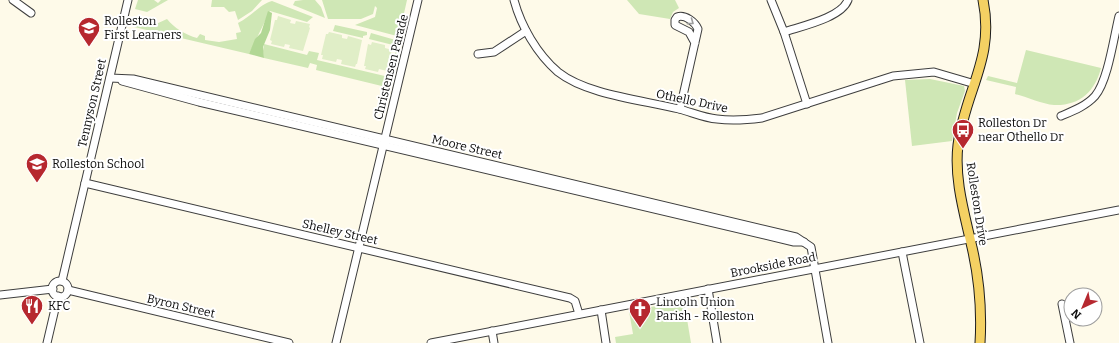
<svg xmlns="http://www.w3.org/2000/svg" width="1119" height="343" viewBox="0 0 1119 343" font-family="Bitter,serif">
	<style>
		.green { fill: #cfe7b5 }
		.forest { fill: #b2d795 }
		.pitch { fill: #e0eec7 }
		.lines { fill: none; stroke-linecap: round; stroke-linejoin: round }
		.minor-casing { stroke: #3e3e3e; stroke-width: 9 }
		.major-casing { stroke: #1c1c1c; stroke-width: 11 }
		.minor { stroke: #fff; stroke-width: 7 }
		.major { stroke: #f4d163; stroke-width: 9 }
		.oneway { stroke: #9d9d9d }
		.labels { text-anchor: middle; stroke-width: 4; stroke-linejoin: round; paint-order: stroke }
		.poi-label { font-size: 12px; fill: #0b0b0b; stroke: #fff; text-anchor: start }
		.street-label { font-size: 12px; fill: #0b0b0b; stroke: #fff }
	</style>
	<rect width="100%" height="100%" fill="#fefae9"/>
	<g class="green">
		<polygon points="138,0 154,0 158,3 161,0 168,0 147,12 135,9"/>
		<polygon points="212,0 262,0 252,11 238,20 235,11 229,12 224,7 211,7"/>
		<polygon points="303,0 315,0 321,7 325,18 293,5 295,1"/>
		<polygon points="322,0 407,0 400,31 396,28 395,29 399,34 397,36 355,25 375,17 377,8 375,6 373,14 361,19 328,19"/>
		<polygon points="627,0 675,0 679,8 673,12 670,19 639,14"/>
		<path d="M272 1 313 17 307 22 270 11 249 54 134 27V25L132 24 133 19 156 24 167 19C174 28 186 35 197 38L200 34 205 36V40L219 42 237 39 236 33 241 32 238 23C251 17 260 4 272 1Z"/>
		<polygon points="335,25 367,32 367,35 363,36 363,38 333,31"/>
		<polygon points="371,33 399,41 390,88 316,70 317,65 310,63 308,68 264,58 263,51 264,44 307,55 309,51 319,53 317,60 389,77 397,46 369,39"/>
		<path d="M1026 50 1101 68C1095 92 1079 106 1054 105 1042 104 1027 97 1015 94L1016 87 986 80 988 76 1017 83Z"/>
		<polygon points="930,79 964,86 965,91 957,113 952,141 912,146 905,80"/>
		<polygon points="684,301 691,343 616,343 615,337 633,334 629,311"/>
	</g>
	<polygon class="forest" points="268,11 272,13 270,30 263,47 264,58 249,54 255,39 261,33"/>
	<g class="pitch">
		<polygon points="278,16 291,20 290,23 295,24 296,21 310,24 309,27 310,28 303,51 289,48 290,45 285,44 284,47 271,44 272,41 270,40 275,20 277,20"/>
		<polygon points="329,32 342,35 342,38 347,39 348,36 362,40 357,64 356,64 355,67 341,64 342,60 337,59 336,62 322,59 323,55 321,55 326,34 328,34"/>
		<polygon points="372,42 385,45 385,48 392,50 387,71 379,69 378,72 365,69 366,66 364,66 368,44 371,45"/>
	</g>
	<g class="lines">
		<g class="minor-casing">
			<g id="minor">
				<polyline points="13,0 31,13"/>
				<path d="M514 0C521 26 537 54 558 72 587 95 643 100 679 109 691 112 704 118 717 119 732 121 746 120 762 118L893 76 934 72 975 84"/>
				<polyline points="771,0 784,32 807,104"/>
				<path d="M784 32C802 26 841 18 848 0"/>
				<polyline points="478,54 494,52 526,31"/>
				<polyline points="110,78 133,79 796,237 811,247 828,343"/>
				<polyline points="122,81 199,102 794,242 804,242"/>
				<path d="M680 109 698 29C695 22 685 14 677 17L675 20V25L689 32 695 43"/>
				<path d="M1061 116C1073 111 1086 106 1095 96 1108 81 1114 36 1119 16"/>
				<polyline points="85,183 570,298 575,301 579,314"/>
				<polyline points="902,252 920,343"/>
				<polyline points="62,281 128,0"/>
				<circle cx="60" cy="289" r="8"/>
				<polyline points="708,289 717,343"/>
				<polyline points="68,290 289,343"/>
				<polyline points="0,295 53,289"/>
				<polyline points="1062,304 1070,343"/>
				<polyline points="601,310 606,343"/>
				<polyline points="492,331 494,343"/>
				<polyline points="47,343 58,296"/>
				<polyline points="336,343 418,0"/>
				<polyline points="431,343 1119,210"/>
			</g>
		</g>
		<g class="major-casing">
			<path id="major" d="M980 343C982 310 979 276 971 243 964 212 954 178 958 145 965 90 995 59 983 0"/>
		</g>
		<use href="#minor" class="minor"/>
		<use href="#major" class="major"/>
	</g>
	<defs><path id="oneway-chevron" d="M-2-3.5L2.5 0L-2 3.5" fill="none" stroke-width="1.6" stroke-linecap="round" stroke-linejoin="round"/></defs>
	<use class="oneway" href="#oneway-chevron" transform="translate(691 22) rotate(36)"/>
	<defs>
		<g id="school-pin" transform="scale(1.15)"><path d="M0 17L-7.5 6A9.5 9.5 0 1 1 7.5 6Z" fill="#b6282f" stroke="#fff"/><path d="M0-5L7-2L0 1L-7-2ZM-4 1L0 2.5L4 1V4Q0 6-4 4Z" fill="#fff"/></g>
		<g id="bus-pin" transform="scale(1.15)"><path d="M0 17L-7.5 6A9.5 9.5 0 1 1 7.5 6Z" fill="#b6282f" stroke="#fff"/><path d="M-5-6H5V4H4V6H2V4H-2V6H-4V4H-5ZM-3.5-4V0h7V-4ZM-3.5 1.2v1.5H-2V1.2ZM2 1.2v1.5H3.5V1.2Z" fill="#fff"/></g>
		<g id="restaurant-pin" transform="scale(1.15)"><path d="M0 17L-7.5 6A9.5 9.5 0 1 1 7.5 6Z" fill="#b6282f" stroke="#fff"/><path d="M-5-6h1v4h1v-4h1v4h1v-4h1v5L-1.5 .5V6h-2V.5L-5-1ZM5-6V6H3V1.5H1.5Q1.5-4 5-6Z" fill="#fff"/></g>
		<g id="church-pin" transform="scale(1.15)"><path d="M0 17L-7.5 6A9.5 9.5 0 1 1 7.5 6Z" fill="#b6282f" stroke="#fff"/><path d="M-1.2-6h2.4v3.5h3.3v2.4h-3.3V6h-2.4V-.1h-3.3v-2.4h3.3Z" fill="#fff"/></g>
	</defs>
	<g fill-rule="evenodd">
		<use href="#school-pin" x="89" y="28"/>
		<use href="#bus-pin" x="963" y="130"/>
		<use href="#school-pin" x="37" y="164"/>
		<use href="#restaurant-pin" x="32" y="306"/>
		<use href="#church-pin" x="640" y="309"/>
	</g>
	<g class="labels">
		<g class="poi-label">
			<text x="104" y="25">Rolleston<tspan x="104" dy="14">First Learners</tspan></text>
			<text x="978" y="127">Rolleston Dr<tspan x="978" dy="14">near Othello Dr</tspan></text>
			<text x="52" y="168">Rolleston School</text>
			<text x="656" y="306">Lincoln Union<tspan x="656" dy="14">Parish - Rolleston</tspan></text>
			<text x="48" y="310">KFC</text>
		</g>
		<g class="street-label">
			<text transform="translate(391 67) rotate(-76)" y="4">Christensen Parade</text>
			<text transform="translate(692 101) rotate(12)" y="4">Othello Drive</text>
			<text transform="translate(92 103) rotate(-77)" y="4">Tennyson Street</text>
			<text transform="translate(467 147) rotate(13)" y="4">Moore Street</text>
			<text transform="translate(977 204) rotate(81)" y="4">Rolleston Drive</text>
			<text transform="translate(340 232) rotate(13)" y="4">Shelley Street</text>
			<text transform="translate(773 265) rotate(-11)" y="4">Brookside Road</text>
			<text transform="translate(181 306) rotate(13)" y="4">Byron Street</text>
		</g>
	</g>
	<g transform="translate(1083 307) rotate(224)"><circle r="19" fill="#ffffff" stroke="#9d9d9d"/>
	<path d="M0-3L7 15L0 10L-7 15Z" fill="#b6282f"/>
	<text y="-6" font-size="11" font-weight="bold" text-anchor="middle" fill="#0b0b0b">N</text>
	</g>
</svg>
